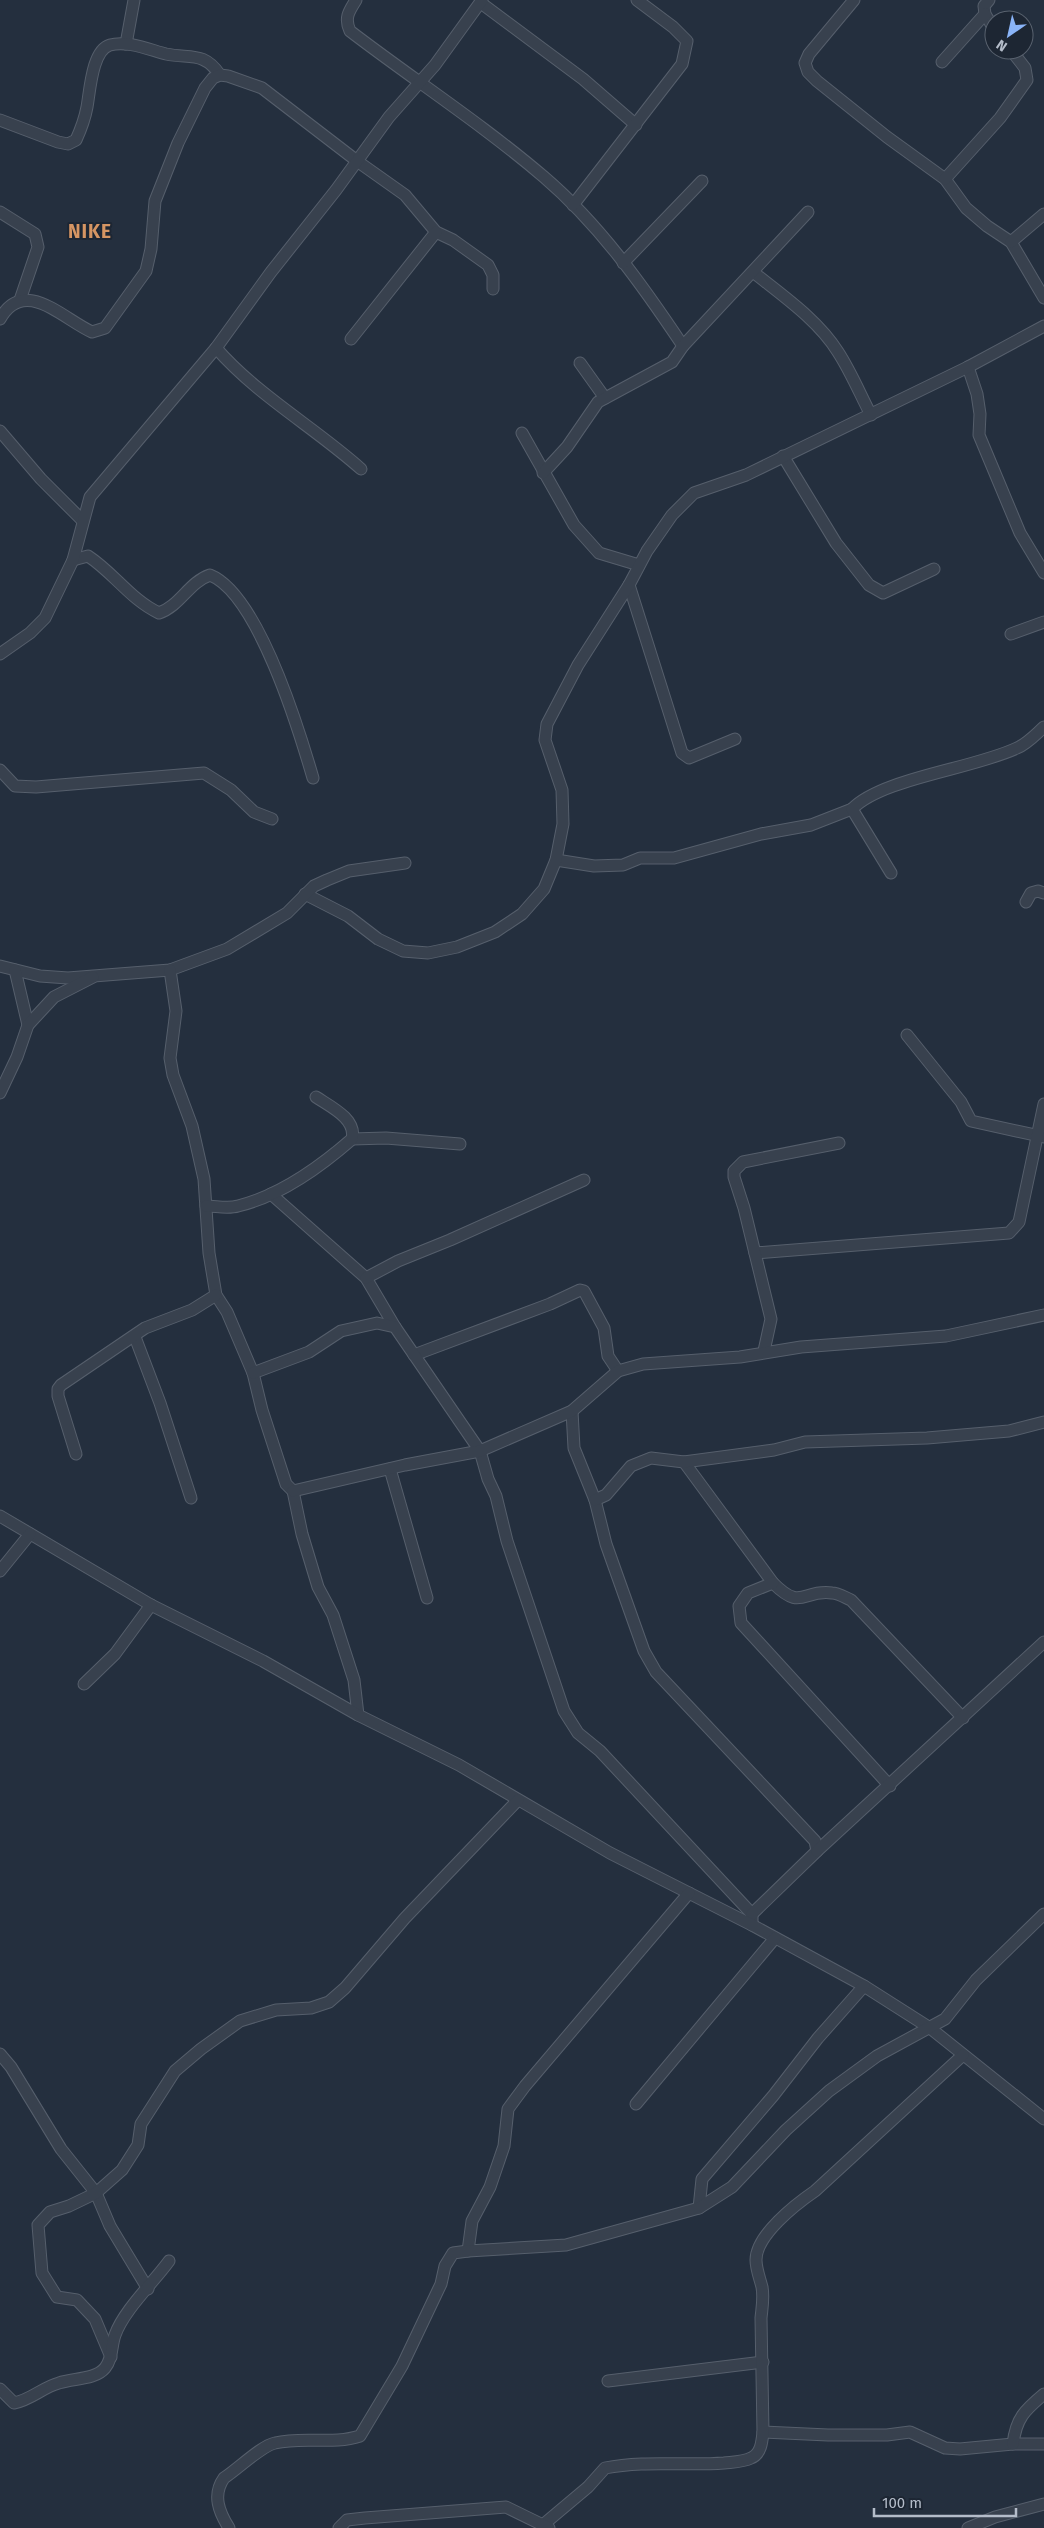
<svg xmlns="http://www.w3.org/2000/svg" width="1044" height="2528" viewBox="0 0 1044 2528" font-family="'Fira Sans',sans-serif">
	<style>
		.lines { fill: none; stroke-linecap: round; stroke-linejoin: round }
		.minor-casing { stroke: #565f6c; stroke-width: 13 }
		.minor { stroke: #38414e; stroke-width: 11 }
		.labels { text-anchor: middle; stroke-width: 4; stroke-linejoin: round; paint-order: stroke }
		.district-label { font-size: 19px; font-weight: bold; letter-spacing: 1px; fill: #d59563; stroke: #1d2633 }
	</style>
	<rect width="100%" height="100%" fill="#242f3e"/>
	<g class="lines">
		<g class="minor-casing">
			<g id="minor">
				<path d="M356 0C349 11 344 18 350 31 414 80 482 124 544 177 599 224 643 286 683 346"/>
				<polyline points="854,0 809,54 805,63 808,72 817,81 887,137 945,179 966,208 987,226 1011,242 1044,298"/>
				<polyline points="989,0 984,6 985,14 994,29"/>
				<polyline points="481,3 583,79 636,125"/>
				<polyline points="126,44 134,0"/>
				<polyline points="942,62 985,14"/>
				<path d="M0 120 58 142 68 144 76 140C81 129 85 118 87 107 90 91 92 50 110 45 127 40 150 50 166 54 190 59 204 51 220 75"/>
				<polyline points="945,179 1000,118 1027,80 1025,68 1011,50"/>
				<polyline points="573,205 682,64 687,41 673,27 637,0"/>
				<polyline points="0,212 35,234 38,247 20,300"/>
				<polyline points="1011,242 1044,214"/>
				<polyline points="623,263 702,181"/>
				<path d="M753 272C783 296 818 320 838 352 851 372 860 394 871 415"/>
				<path d="M0 319C24 276 63 319 92 332L105 328 146 271 151 249 155 201 178 143 205 88 213 78 220 75 228 76 262 88 357 161 405 195 436 232 453 240 488 265 493 275V289"/>
				<polyline points="351,339 436,232"/>
				<path d="M216 348C258 396 314 427 361 469"/>
				<polyline points="580,363 605,398"/>
				<polyline points="968,367 977,394 980,414 979,435 1020,533 1044,573"/>
				<polyline points="0,431 41,479 82,520"/>
				<polyline points="522,433 574,525 599,553 639,565"/>
				<polyline points="783,456 836,543 869,585 883,593 934,569"/>
				<polyline points="543,473 567,447 598,402 672,362 683,346 808,212"/>
				<path d="M73 560 88 556C114 573 131 600 159 613 180 606 189 582 210 575 258 594 299 730 313 778"/>
				<polyline points="629,585 682,753 689,758 735,739"/>
				<polyline points="1011,634 1044,622"/>
				<polyline points="0,654 30,633 45,618 73,560 90,497 216,348 271,272 336,190 389,117 435,65 482,0"/>
				<polyline points="0,770 15,786 36,787 204,773 231,790 254,812 272,819"/>
				<polyline points="556,860 594,866 623,865 640,858 674,858 761,834 811,825 852,809"/>
				<path d="M891 873 852 809C882 778 973 769 1017 748 1027 744 1036 734 1044 727"/>
				<polyline points="305,894 348,916 378,939 403,951 428,953 457,947 495,932 522,914 544,889 556,860 563,824 562,790 545,740 547,724 578,665 629,585 647,551 672,515 694,493 746,475 968,367 1044,326"/>
				<polyline points="1026,902 1031,893 1038,891 1044,893"/>
				<polyline points="0,966 40,976 68,978 170,970 227,949 287,913 314,886 327,880 349,871 405,863"/>
				<polyline points="15,970 28,1025"/>
				<polyline points="170,970 176,1011 170,1058 173,1075 192,1126 204,1179 209,1253 216,1295 227,1312 253,1373 262,1410 286,1484 293,1491 302,1534 318,1587 333,1615 354,1680 358,1715"/>
				<polyline points="907,1035 961,1102 971,1121 1044,1137"/>
				<polyline points="0,1093 17,1057 28,1025 54,997 93,977"/>
				<polyline points="352,1139 386,1138 460,1144"/>
				<polyline points="271,1194 366,1278 395,1327"/>
				<path d="M206 1206C216 1206 228 1209 238 1206 279 1196 320 1167 352 1139 357 1119 331 1107 316 1097"/>
				<polyline points="755,1253 1009,1233 1019,1222 1044,1104"/>
				<polyline points="366,1278 398,1261 450,1240 584,1180"/>
				<polyline points="135,1337 160,1403 191,1498"/>
				<polyline points="764,1351 771,1319 744,1208 734,1177 734,1171 743,1162 839,1143"/>
				<polyline points="414,1355 550,1304 580,1290 584,1291 604,1328 608,1356 618,1371"/>
				<polyline points="253,1373 309,1352 341,1331 377,1323 395,1327 480,1451 488,1479 496,1496 507,1541 564,1711 578,1733 600,1751 752,1914 752,1925"/>
				<polyline points="572,1411 574,1448 595,1500 606,1544 644,1651 656,1672 815,1841 817,1851 752,1914"/>
				<polyline points="76,1454 58,1396 58,1389 61,1385 145,1328 192,1310 216,1295"/>
				<path d="M684 1462 773 1583C802 1612 802 1589 832 1593 838 1593 846 1598 851 1600L963 1718"/>
				<polyline points="390,1469 427,1598"/>
				<polyline points="293,1491 405,1465 480,1451 572,1411 618,1371 643,1364 740,1357 801,1347 946,1336 1044,1315"/>
				<polyline points="595,1500 606,1495 631,1466 651,1458 684,1462 774,1450 805,1442 927,1438 1009,1431 1044,1422"/>
				<polyline points="0,1516 151,1605 263,1661 358,1715 459,1765 610,1853 752,1925 864,1986 930,2028 1044,2119"/>
				<polyline points="0,1571 30,1534"/>
				<polyline points="773,1583 748,1593 739,1606 741,1623 890,1786"/>
				<polyline points="84,1684 115,1654 151,1605"/>
				<polyline points="817,1851 1044,1642"/>
				<polyline points="0,2054 11,2067 61,2149 96,2193 110,2226 148,2289"/>
				<polyline points="636,2104 775,1938"/>
				<polyline points="699,2208 702,2179 773,2096 818,2038 864,1986"/>
				<polyline points="468,2251 472,2221 490,2187 504,2146 508,2109 525,2086 689,1893"/>
				<polyline points="111,2357 95,2319 77,2300 57,2297 42,2273 38,2225 50,2212 69,2206 96,2193 122,2170 138,2145 141,2124 175,2071 201,2049 240,2021 276,2010 311,2008 329,2002 345,1988 405,1918 518,1800"/>
				<polyline points="608,2381 763,2362"/>
				<path d="M0 2389 14 2403C31 2400 43 2387 59 2383 73 2378 95 2380 105 2368 113 2358 111 2346 115 2335 124 2310 153 2283 169 2261"/>
				<polyline points="763,2432 828,2435 887,2435 910,2432 945,2448 960,2449 1013,2444 1044,2444"/>
				<path d="M1013 2444C1016 2418 1025 2410 1044 2394"/>
				<path d="M544 2524 588 2487 605 2468C645 2460 684 2466 724 2463 732 2462 743 2462 751 2458 761 2454 762 2442 763 2432L761 2318C762 2308 764 2298 762 2287 760 2279 756 2269 756 2260 756 2235 796 2204 815 2191L963 2055"/>
				<path d="M229 2528C219 2512 212 2495 224 2478 238 2469 261 2446 275 2443 303 2436 333 2445 360 2436L402 2366 441 2284 445 2266 453 2253 468 2251 566 2245 699 2208 732 2187 786 2130 829 2091 877 2056 945 2019 976 1980 1044 1914"/>
				<polyline points="339,2528 347,2520 365,2518 506,2507 549,2528"/>
				<polyline points="968,2528 995,2517 1044,2504"/>
			</g>
		</g>
		<use href="#minor" class="minor"/>
	</g>
	<g class="labels">
		<g class="district-label">
			<text x="90" y="238">NIKE</text>
		</g>
	</g>
	<g transform="translate(1009 35) rotate(214)"><circle r="24" fill="#1d2633" stroke="#59626f"/>
	<path d="M0-4L9 19L0 12L-9 19Z" fill="#8ab4f8"/>
	<text y="-8" font-size="14" font-weight="bold" text-anchor="middle" fill="#b4bcc9">N</text>
	</g>
	<path d="M874 2508v8h142v-8" fill="none" stroke="#b4bcc9" stroke-width="2.5"/>
	<text x="882" y="2508" font-size="15" fill="#b4bcc9" stroke="#1d2633" stroke-width="4" paint-order="stroke">100 m</text>
</svg>
